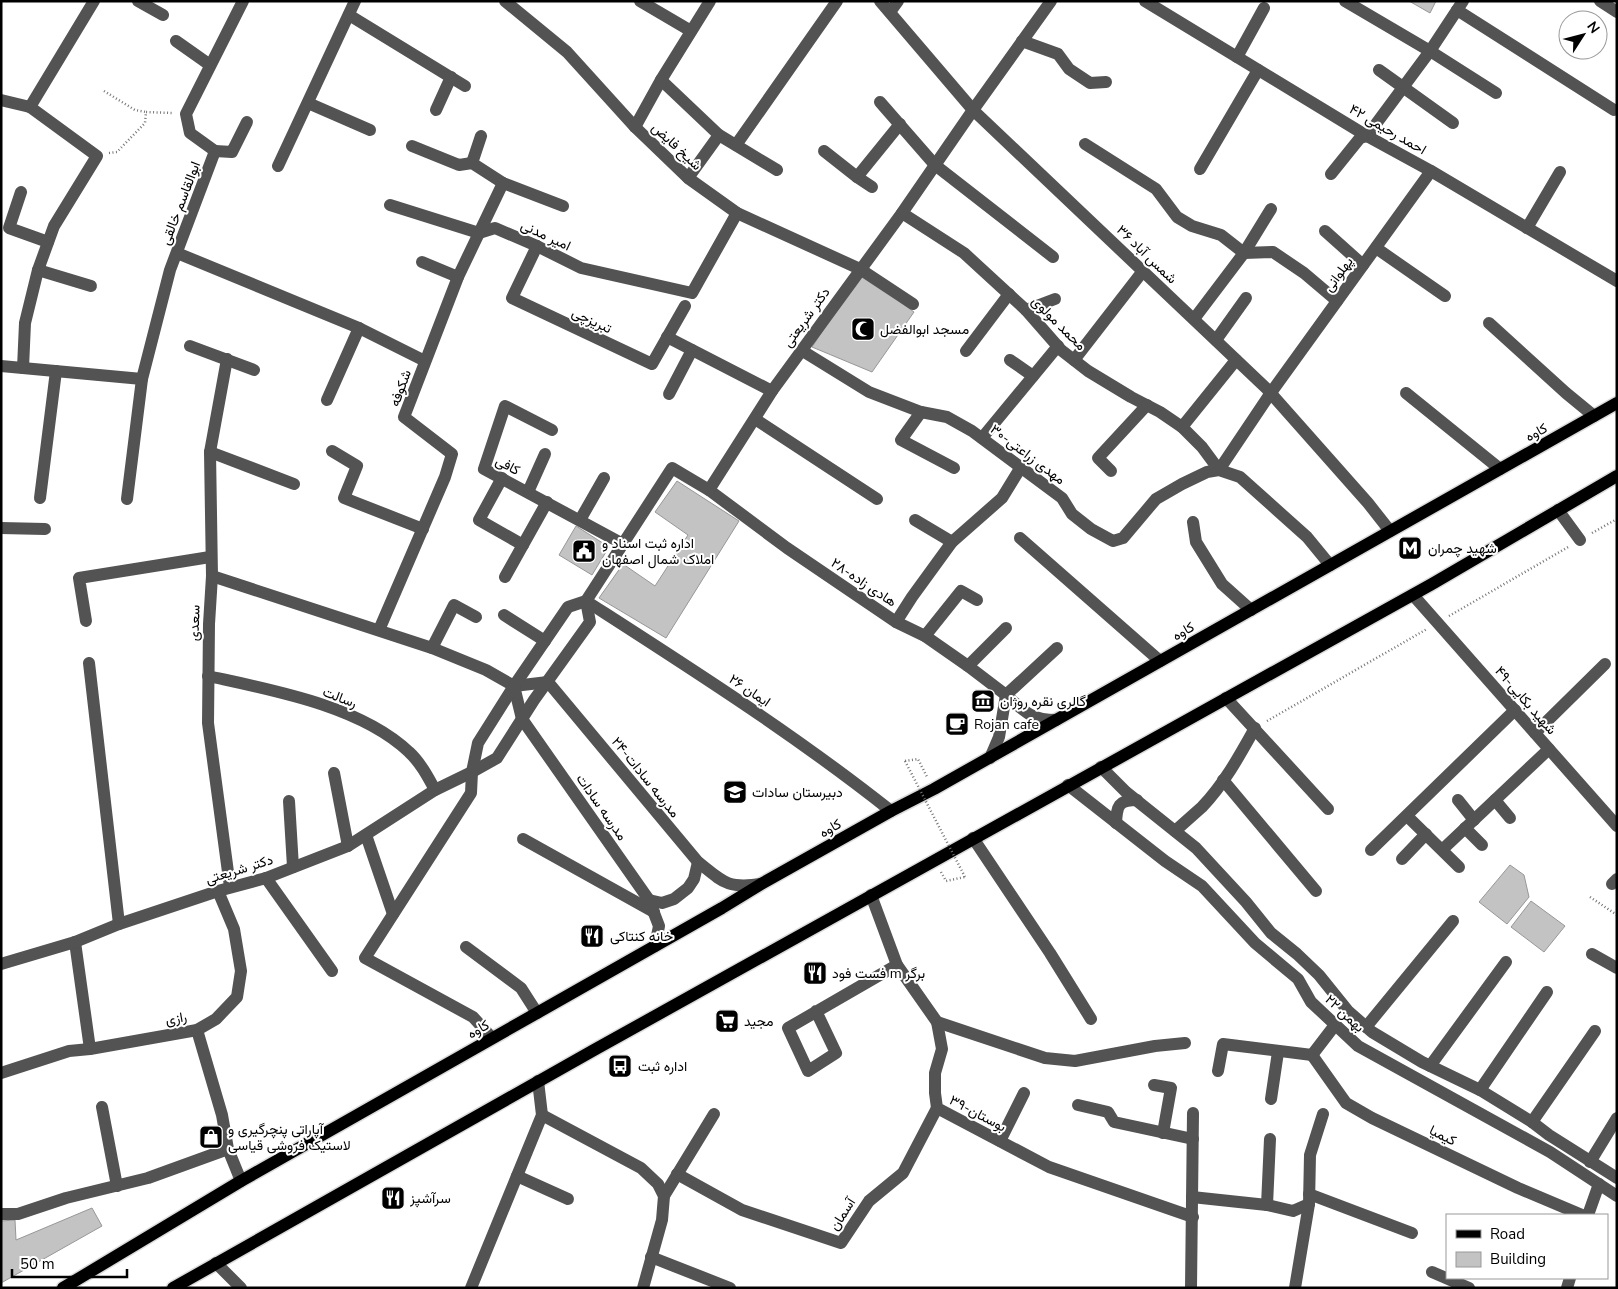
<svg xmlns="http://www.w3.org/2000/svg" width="1618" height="1289" viewBox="0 0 1618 1289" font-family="'Nunito Sans',Vazirmatn,sans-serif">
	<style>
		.building { fill: #c3c3c3; stroke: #979797 }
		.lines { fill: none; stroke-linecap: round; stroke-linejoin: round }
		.major-casing { stroke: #dbdbdb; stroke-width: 15 }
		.path { stroke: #757575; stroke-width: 2.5; stroke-dasharray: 1 2.5; stroke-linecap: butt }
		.minor { stroke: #535353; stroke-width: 12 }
		.major { stroke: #000; stroke-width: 12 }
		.path-bridge { stroke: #757575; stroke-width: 2.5; stroke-dasharray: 1 2.5; stroke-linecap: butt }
		.labels { text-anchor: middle; stroke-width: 4; stroke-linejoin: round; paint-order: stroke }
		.street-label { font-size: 14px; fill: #000; stroke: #fff }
		.poi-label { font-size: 14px; fill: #000; stroke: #fff; text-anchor: start }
	</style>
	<rect width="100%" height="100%" fill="#fff"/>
	<g class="building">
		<polygon points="1409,1 1436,1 1430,13"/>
		<polygon points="861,273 914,312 872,372 812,347"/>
		<polygon points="677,481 739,521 666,638 599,598 623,564 655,586 688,535 655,512"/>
		<polygon points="576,526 609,547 592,575 559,555"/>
		<polygon points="1510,865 1524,875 1529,897 1507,924 1479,902"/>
		<polygon points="1531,901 1565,926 1544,952 1511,927"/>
		<polygon points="92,1208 102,1226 1,1283 1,1221 15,1220 16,1240"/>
	</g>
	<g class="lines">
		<g class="major-casing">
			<g id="major">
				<polyline points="63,1288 241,1181 722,908 761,884 891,811 934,789 1617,403"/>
				<polyline points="173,1288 594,1050 1432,584 1617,476"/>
			</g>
		</g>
		<g class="path">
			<polyline points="104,91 135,110 146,112"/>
			<polyline points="109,153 117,152 145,123 146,112 172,113"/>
			<polyline points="1592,533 1617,519"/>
			<polyline points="1449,616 1570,546"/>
			<polyline points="1267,721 1427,629"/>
			<polyline points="905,761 918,759 927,777"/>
			<polyline points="941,872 946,881 965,877"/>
			<polyline points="1590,897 1617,915"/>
		</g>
		<g class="minor">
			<polyline points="138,1 163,15"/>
			<polyline points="505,1 567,52 635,127 688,178 737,213 860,269 913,304"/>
			<polyline points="640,1 691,31"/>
			<polyline points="880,1 973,110 1267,389 1368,503 1390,531"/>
			<polyline points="1145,1 1367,136 1431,171 1617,281"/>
			<polyline points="1345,1 1430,51 1496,93"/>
			<polyline points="1600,1 1617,12"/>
			<polyline points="1457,10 1614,110"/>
			<polyline points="890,12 898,1"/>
			<polyline points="349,15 465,86"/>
			<polyline points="176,41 210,65"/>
			<polyline points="1022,41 1058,54 1069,69 1090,83 1106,82"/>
			<polyline points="1237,57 1264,8"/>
			<polyline points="1379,70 1453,123"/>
			<polyline points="661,80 719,135 777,170"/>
			<polyline points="1,100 30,107 97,156 54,226 38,270 25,323 23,368"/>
			<polyline points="880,102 935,165 1053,257"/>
			<polyline points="308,103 370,130"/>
			<polyline points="30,107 94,1"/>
			<polyline points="436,110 451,77"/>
			<polyline points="635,127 661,80 710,1"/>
			<polyline points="1085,144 1156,189 1177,217 1192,226 1221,235 1244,253 1273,252 1304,273 1337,301"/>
			<polyline points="736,145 837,1"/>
			<polyline points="412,146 459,165 472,163 503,183 563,206"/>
			<polyline points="215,151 232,152 247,122"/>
			<polyline points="824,151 857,177 872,187"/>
			<polyline points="472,163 481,136"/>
			<polyline points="278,166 355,1"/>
			<polyline points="1200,169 1258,70"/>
			<polyline points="1331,174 1360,138 1367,136 1430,51 1463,1"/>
			<polyline points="857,177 900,124"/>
			<polyline points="688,178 719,135"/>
			<polyline points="21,192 9,228 48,242"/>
			<polyline points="390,205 479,233 495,228 537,246 581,268 692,293 737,213"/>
			<polyline points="902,213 964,253 1026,310 1061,350 1088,371 1131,397 1160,412 1182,427 1202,447 1219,470 1270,394 1431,171"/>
			<polyline points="1527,228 1560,172"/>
			<polyline points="1325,231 1363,265"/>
			<polyline points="537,246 512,298 652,364 685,306"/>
			<polyline points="1376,248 1445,296"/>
			<polyline points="177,253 359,328 425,361"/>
			<polyline points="422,262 458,277"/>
			<polyline points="38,270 91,286"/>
			<polyline points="1026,310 1055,299"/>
			<polyline points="1194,319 1244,253 1271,209"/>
			<polyline points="1489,323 1566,393 1594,416"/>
			<polyline points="667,337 772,391"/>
			<polyline points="1216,340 1246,298"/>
			<polyline points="190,346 254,370"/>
			<polyline points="801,350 869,392 921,412 947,417 972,431 1062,498 1072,514 1091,529 1113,541 1123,538 1156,499 1182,484 1207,472 1219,470 1240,477 1307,537 1330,565"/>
			<polyline points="966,351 1009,294"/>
			<polyline points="227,359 210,452 212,576 209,624 208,723 230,887"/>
			<polyline points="1010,360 1033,376"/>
			<polyline points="1074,360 1143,271"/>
			<polyline points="1,366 142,379"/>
			<polyline points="1406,393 1500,469"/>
			<polyline points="669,394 692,350"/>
			<polyline points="327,400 359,328"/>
			<polyline points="921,412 901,440 954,468"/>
			<polyline points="755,419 877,499"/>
			<polyline points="1182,427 1236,360"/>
			<polyline points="552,430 505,406 484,469 623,544"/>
			<polyline points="982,438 1058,346"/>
			<polyline points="332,451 357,466 344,498 423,529"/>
			<polyline points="210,452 294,484"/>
			<polyline points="1111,471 1098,458 1147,405"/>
			<polyline points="502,478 479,520 523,545"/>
			<polyline points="709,490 787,548 896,622 925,636 968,666 1006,695 1057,648"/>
			<polyline points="528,492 545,454"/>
			<polyline points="40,498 56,371"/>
			<polyline points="127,499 142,379 170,270 215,151 190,133 186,114 243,1"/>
			<polyline points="1558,510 1580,540"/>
			<polyline points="580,520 604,478"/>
			<polyline points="915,520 952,542"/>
			<polyline points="1193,522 1196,542 1222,584 1251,610"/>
			<polyline points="1,528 45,529"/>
			<polyline points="1020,538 1160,661"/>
			<polyline points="212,576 432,648 486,670 514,686"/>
			<polyline points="505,577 547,502"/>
			<polyline points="1413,595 1617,826"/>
			<path d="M586 601C690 668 794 734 891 811"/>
			<polyline points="504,615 545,641"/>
			<polyline points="86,621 79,578 210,557"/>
			<polyline points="896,622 912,597 952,542 1002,498 1021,467"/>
			<polyline points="379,630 445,477 452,454 404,417 458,277 503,183"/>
			<polyline points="925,636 961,591 977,600"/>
			<polyline points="432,648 454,605 476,617"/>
			<polyline points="89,663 119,924"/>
			<polyline points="968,666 1006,628"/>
			<path d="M208 676C272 690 361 706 409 752 420 762 428 777 435 790"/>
			<path d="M514 686 548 682 698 862C723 882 727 889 761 884"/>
			<polyline points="514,686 522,719 649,900 659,926 655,946"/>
			<polyline points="1226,698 1328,809"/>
			<polyline points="1535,733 1605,664"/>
			<path d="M990 758 999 737 1006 695C1024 711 1031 720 1056 720"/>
			<polyline points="1101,767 1126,792 1196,848 1246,902 1271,933 1297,954 1319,975 1348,1011 1372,1032 1422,1062 1480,1090 1532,1122 1549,1135 1617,1178"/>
			<polyline points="334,773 348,846"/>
			<polyline points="1223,780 1316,891"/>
			<polyline points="1068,785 1165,861 1202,886 1255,943 1298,979 1311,1002 1358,1046 1550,1152 1617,1196"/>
			<polyline points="1458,800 1474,820"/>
			<polyline points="1495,800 1510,818"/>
			<polyline points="289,801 293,867"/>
			<polyline points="1407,816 1459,867"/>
			<path d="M1116 823C1117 806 1118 800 1137 800"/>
			<polyline points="1465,828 1482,845"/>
			<path d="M1175 831C1184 823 1193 815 1202 807 1224 784 1240 755 1255 728"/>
			<polyline points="366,835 393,914"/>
			<polyline points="973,838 1050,953 1091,1019"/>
			<polyline points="523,839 654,912"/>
			<polyline points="1443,849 1549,749"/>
			<polyline points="1371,850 1515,710"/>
			<polyline points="1402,859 1426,834"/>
			<polyline points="266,878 332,971"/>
			<polyline points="1612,884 1617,879"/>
			<polyline points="871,895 897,965 937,1022 942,1049 935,1073 935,1093 937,1108 1049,1167 1193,1217"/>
			<polyline points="649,900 662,903 674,899 688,888 694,879 698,862"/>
			<polyline points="75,942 90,1049"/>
			<polyline points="466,947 521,988 537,1013"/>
			<polyline points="1592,954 1617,968"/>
			<polyline points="1,964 75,942 119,924 218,891 266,878 348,846 435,790 472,772 497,758 534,700 590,622 586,601"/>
			<polyline points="816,1011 836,1053 808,1071 788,1028 897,965"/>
			<polyline points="937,1022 1045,1058 1075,1061 1155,1046 1185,1043"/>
			<polyline points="1366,1027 1453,921"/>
			<polyline points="197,1030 222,1115 228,1149 241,1181"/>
			<polyline points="492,1038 473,1017 365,958 471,793 472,772 478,743 514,686 568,607 586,601 672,468 709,490 772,391 902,213 973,110 1051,1"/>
			<polyline points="1312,1055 1346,1103 1372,1118 1518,1188 1582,1215"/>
			<polyline points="1312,1055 1335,1025"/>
			<polyline points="1430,1066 1506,962"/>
			<polyline points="1218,1071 1223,1044 1312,1055"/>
			<polyline points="1,1073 69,1051 90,1049 197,1030 216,1019 237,997 241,971 234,929 218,891"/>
			<polyline points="1154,1085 1171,1088 1163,1133"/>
			<polyline points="1480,1090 1547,992"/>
			<polyline points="1271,1099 1278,1052"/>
			<polyline points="1078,1105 1108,1112 1114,1122 1193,1139"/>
			<polyline points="102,1107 117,1186"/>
			<polyline points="542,1115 641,1168 658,1184 664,1196 662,1220 643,1288"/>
			<polyline points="1532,1122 1595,1031"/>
			<polyline points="1000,1141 1024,1093"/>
			<polyline points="1590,1162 1617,1118"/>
			<polyline points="677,1174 742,1210 841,1243 869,1201 903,1173 937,1108"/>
			<polyline points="517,1176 568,1199"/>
			<polyline points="1309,1194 1412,1233"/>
			<polyline points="664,1196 714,1114"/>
			<polyline points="1192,1197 1267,1205 1293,1211 1309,1204"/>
			<polyline points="1267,1205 1270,1139"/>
			<polyline points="1,1214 18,1214 66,1198 148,1178 228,1149"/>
			<polyline points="1588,1215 1599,1184"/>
			<polyline points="651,1257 730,1288"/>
			<polyline points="216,1263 241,1288"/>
			<polyline points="1432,1272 1469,1288"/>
			<polyline points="471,1288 542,1115 538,1081"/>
			<polyline points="1191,1288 1193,1113"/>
			<polyline points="1295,1288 1309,1204 1310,1155 1323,1114"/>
			<polyline points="1567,1288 1570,1278"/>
		</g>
		<use href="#major" class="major"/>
		<polyline class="path-bridge" points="905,761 965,877"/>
	</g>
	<defs>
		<g id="mosque-square" transform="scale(1.25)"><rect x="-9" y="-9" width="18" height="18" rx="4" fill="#000" stroke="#fff"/><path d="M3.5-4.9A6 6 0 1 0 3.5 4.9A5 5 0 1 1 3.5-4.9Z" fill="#fff"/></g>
		<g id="metro-square" transform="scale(1.25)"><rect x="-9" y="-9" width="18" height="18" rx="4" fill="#000" stroke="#fff"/><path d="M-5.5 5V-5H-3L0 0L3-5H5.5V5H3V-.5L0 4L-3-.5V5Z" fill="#fff"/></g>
		<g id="civic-square" transform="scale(1.25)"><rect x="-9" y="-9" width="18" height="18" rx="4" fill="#000" stroke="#fff"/><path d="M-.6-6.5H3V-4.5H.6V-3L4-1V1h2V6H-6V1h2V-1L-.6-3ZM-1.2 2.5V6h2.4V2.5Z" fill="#fff"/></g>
		<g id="museum-square" transform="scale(1.25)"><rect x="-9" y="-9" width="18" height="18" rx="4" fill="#000" stroke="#fff"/><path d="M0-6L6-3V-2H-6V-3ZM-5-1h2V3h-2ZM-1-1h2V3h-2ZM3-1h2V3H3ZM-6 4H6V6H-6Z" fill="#fff"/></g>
		<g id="cafe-square" transform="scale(1.25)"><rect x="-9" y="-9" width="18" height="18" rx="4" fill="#000" stroke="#fff"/><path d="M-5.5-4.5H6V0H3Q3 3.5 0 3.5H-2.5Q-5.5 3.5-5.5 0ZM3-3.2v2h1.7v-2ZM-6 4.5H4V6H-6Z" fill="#fff"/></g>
		<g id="school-square" transform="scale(1.25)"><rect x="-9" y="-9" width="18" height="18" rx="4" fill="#000" stroke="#fff"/><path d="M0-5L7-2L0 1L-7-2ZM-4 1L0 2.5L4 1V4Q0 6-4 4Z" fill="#fff"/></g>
		<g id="restaurant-square" transform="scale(1.25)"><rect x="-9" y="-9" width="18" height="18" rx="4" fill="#000" stroke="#fff"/><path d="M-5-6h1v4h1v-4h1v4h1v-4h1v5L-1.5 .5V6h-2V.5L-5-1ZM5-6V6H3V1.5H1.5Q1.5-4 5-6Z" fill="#fff"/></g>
		<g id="supermarket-square" transform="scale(1.25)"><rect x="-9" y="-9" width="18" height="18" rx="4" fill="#000" stroke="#fff"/><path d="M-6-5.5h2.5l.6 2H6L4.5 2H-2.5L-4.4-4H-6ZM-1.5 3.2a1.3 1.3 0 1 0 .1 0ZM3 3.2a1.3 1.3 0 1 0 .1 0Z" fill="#fff"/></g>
		<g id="bus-square" transform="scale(1.25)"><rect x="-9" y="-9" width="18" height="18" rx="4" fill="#000" stroke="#fff"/><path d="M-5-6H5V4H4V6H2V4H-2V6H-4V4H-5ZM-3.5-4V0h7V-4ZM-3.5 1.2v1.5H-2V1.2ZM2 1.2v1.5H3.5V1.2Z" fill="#fff"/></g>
		<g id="shop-square" transform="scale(1.25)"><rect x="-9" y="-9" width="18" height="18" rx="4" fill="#000" stroke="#fff"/><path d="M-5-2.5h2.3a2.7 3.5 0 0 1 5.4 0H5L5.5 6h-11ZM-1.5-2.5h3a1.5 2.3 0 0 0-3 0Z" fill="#fff"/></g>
	</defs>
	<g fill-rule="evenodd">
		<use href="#mosque-square" x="863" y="329"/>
		<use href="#metro-square" x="1410" y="548"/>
		<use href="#civic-square" x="584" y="551"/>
		<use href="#museum-square" x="983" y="701"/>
		<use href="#cafe-square" x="957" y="724"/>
		<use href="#school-square" x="735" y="792"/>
		<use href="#restaurant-square" x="592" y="936"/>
		<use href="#restaurant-square" x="815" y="973"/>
		<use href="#supermarket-square" x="727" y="1021"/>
		<use href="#bus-square" x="620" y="1066"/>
		<use href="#shop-square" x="211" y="1137"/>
		<use href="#restaurant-square" x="393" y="1198"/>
	</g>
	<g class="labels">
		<g class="street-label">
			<text transform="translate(1388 129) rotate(30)" y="5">۴۲ احمد رحیمی</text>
			<text transform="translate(677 146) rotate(43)" y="5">شیخ فایض</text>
			<text transform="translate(180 203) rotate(-69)" y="5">ابوالقاسم خالقی</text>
			<text transform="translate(546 235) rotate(25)" y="5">امیر مدنی</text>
			<text transform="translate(1147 254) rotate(44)" y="5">شمس آباد ۳۶</text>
			<text transform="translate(1338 274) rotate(-54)" y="5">پهلوانی</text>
			<text transform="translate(806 317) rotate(-54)" y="5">دکتر شریعتی</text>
			<text transform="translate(592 320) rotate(25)" y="5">تبریزچی</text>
			<text transform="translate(1059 323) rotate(45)" y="5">محمد مولوی</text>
			<text transform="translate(400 388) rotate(-70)" y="5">شکوفه</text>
			<text transform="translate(1536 432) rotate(-29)" y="5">کاوه</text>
			<text transform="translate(1028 454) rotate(37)" y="5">۳۰-مهدی زراعتی</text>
			<text transform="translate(508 465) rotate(28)" y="5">کافی</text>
			<text transform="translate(864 582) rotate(34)" y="5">۲۸-هادی زاده</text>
			<text transform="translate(194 623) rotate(-88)" y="5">سعدی</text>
			<text transform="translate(1183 631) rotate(-30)" y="5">کاوه</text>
			<text transform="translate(750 690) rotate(34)" y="5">۲۶ ایمان</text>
			<text transform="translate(340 697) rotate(21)" y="5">رسالت</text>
			<text transform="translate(1526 700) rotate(49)" y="5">۴۹-شهید بکایی</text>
			<text transform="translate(646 777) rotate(51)" y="5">۲۴-مدرسه سادات</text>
			<text transform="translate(602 807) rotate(55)" y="5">مدرسه سادات</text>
			<text transform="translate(830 828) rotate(-30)" y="5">کاوه</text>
			<text transform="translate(239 869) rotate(-17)" y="5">دکتر شریعتی</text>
			<text transform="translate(1345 1013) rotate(43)" y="5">۲۲ بهمن</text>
			<text transform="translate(176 1018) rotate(-10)" y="5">رازی</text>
			<text transform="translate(478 1029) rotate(-30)" y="5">کاوه</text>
			<text transform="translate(978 1113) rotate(28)" y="5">۳۹-بوستان</text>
			<text transform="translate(1443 1135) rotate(26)" y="5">کیمیا</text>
			<text transform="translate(842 1214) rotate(-57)" y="5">آسمان</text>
		</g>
		<g class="poi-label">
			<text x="880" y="334">مسجد ابوالفضل</text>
			<text x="602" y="548">اداره ثبت اسناد و<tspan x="602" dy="16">املاک شمال اصفهان</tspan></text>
			<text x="1428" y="553">شهید چمران</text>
			<text x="1000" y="706">گالری نقره روژان</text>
			<text x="974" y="729">Rojan cafe</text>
			<text x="752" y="797">دبیرستان سادات</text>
			<text x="610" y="941">خانه کنتاکی</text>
			<text x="832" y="978">فست فود m برگر</text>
			<text x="744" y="1026">مجید</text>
			<text x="638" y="1071">اداره ثبت</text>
			<text x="228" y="1134">آپاراتی پنچرگیری و<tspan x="228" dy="16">لاستیک فروشی قیاسی</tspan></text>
			<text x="410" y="1203">سرآشپز</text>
		</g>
	</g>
	<rect width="1618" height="1289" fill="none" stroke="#000000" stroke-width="5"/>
	<rect x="1446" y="1214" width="162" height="65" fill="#ffffff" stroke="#999999"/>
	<rect x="1456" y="1230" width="25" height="8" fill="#000000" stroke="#999999"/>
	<text x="1490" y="1239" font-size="15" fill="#000000">Road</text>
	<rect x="1456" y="1252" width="25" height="15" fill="#c3c3c3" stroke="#999999"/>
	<text x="1490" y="1264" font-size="15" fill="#000000">Building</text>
	<g transform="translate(1583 35) rotate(54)"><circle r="24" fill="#ffffff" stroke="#999999"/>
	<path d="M0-4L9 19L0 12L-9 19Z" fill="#000000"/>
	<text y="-8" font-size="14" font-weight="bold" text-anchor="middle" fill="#000000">N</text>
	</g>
	<path d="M12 1269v8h115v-8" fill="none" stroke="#000000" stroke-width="2.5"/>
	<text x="20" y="1269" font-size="15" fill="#000000" stroke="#ffffff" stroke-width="4" paint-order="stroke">50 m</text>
</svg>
